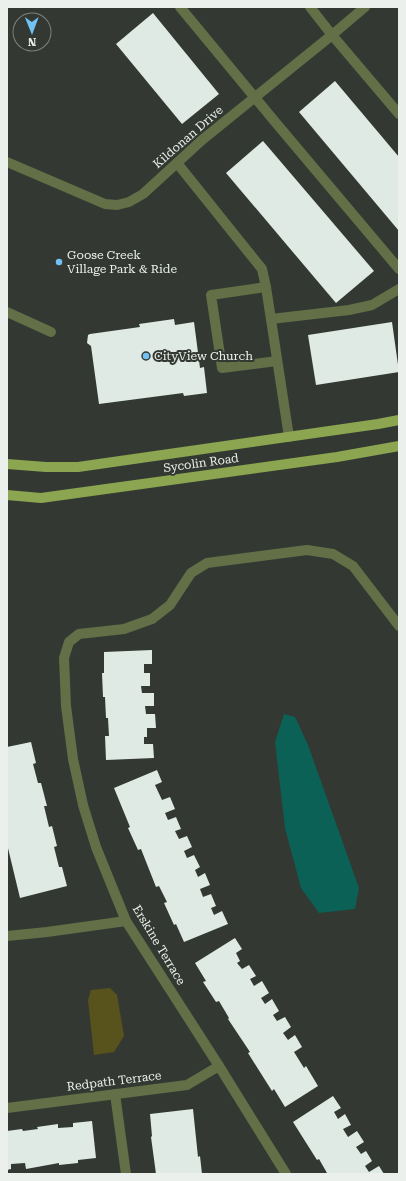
<svg xmlns="http://www.w3.org/2000/svg" width="406" height="1181" viewBox="0 0 406 1181" font-family="'Roboto Serif',serif">
	<style>
		.green { fill: #58531c }
		.water { fill: #0b6156 }
		.building { fill: #dfeae4 }
		.lines { fill: none; stroke-linecap: round; stroke-linejoin: round }
		.minor { stroke: #626f47; stroke-width: 10 }
		.major { stroke: #8ba550; stroke-width: 10 }
		.poi-dot { fill: #72c1f5; stroke: #333932; stroke-width: 1.5 }
		.labels { text-anchor: middle; stroke-width: 4; stroke-linejoin: round; paint-order: stroke }
		.street-label { font-size: 12px; fill: #ecf0ec; stroke: #333932 }
		.poi-label { font-size: 12px; fill: #ecf0ec; stroke: #333932; text-anchor: start }
	</style>
	<rect width="100%" height="100%" fill="#333932"/>
	<polygon class="green" points="110,988 117,995 124,1036 114,1052 94,1055 88,1000 91,990"/>
	<polygon class="water" points="284,714 295,717 308,745 359,888 355,909 319,913 301,888 285,828 275,742"/>
	<g class="building">
		<polygon points="153,13 219,94 182,124 116,44"/>
		<polygon points="335,81 399,157 399,231 299,112"/>
		<polygon points="263,141 374,271 336,303 226,173"/>
		<polygon points="174,319 175,325 194,322 200,368 204,367 207,393 184,396 183,393 99,404 91,346 87,343 88,335 90,334 140,327 139,324"/>
		<polygon points="392,322 399,372 316,385 308,335"/>
		<polygon points="152,650 152,664 144,664 144,673 150,673 150,686 141,686 142,693 154,693 154,706 145,706 146,714 155,714 156,728 147,728 147,737 144,737 144,744 153,744 154,758 106,760 105,736 109,736 108,718 106,718 105,697 103,697 102,673 104,673 104,652"/>
		<polygon points="31,742 36,763 33,764 38,783 41,783 47,806 44,806 49,827 52,826 57,846 54,847 59,867 62,867 67,886 20,898 7,844 7,747"/>
		<polygon points="157,770 162,782 155,785 162,800 170,797 175,809 165,813 168,820 176,817 181,829 175,831 179,839 187,836 192,847 184,851 187,858 194,855 200,867 195,870 198,877 205,873 210,885 200,889 203,897 211,894 216,906 211,908 214,915 222,911 228,924 184,942 176,924 174,925 164,903 167,902 159,886 156,887 141,849 138,850 128,828 130,827 114,788"/>
		<polygon points="235,938 242,949 236,953 240,961 237,963 242,969 249,965 256,976 250,979 254,986 262,981 269,993 261,998 265,1004 272,999 279,1011 273,1015 277,1021 285,1017 291,1027 283,1033 288,1040 295,1035 302,1047 294,1052 304,1068 306,1066 318,1086 285,1107 274,1089 272,1091 248,1053 250,1052 228,1019 229,1018 219,1001 216,1002 203,982 206,981 195,963"/>
		<polygon points="333,1096 341,1108 334,1112 338,1119 345,1114 351,1125 343,1129 348,1137 357,1131 364,1142 356,1147 361,1154 366,1151 372,1161 365,1166 369,1172 379,1166 384,1174 326,1174 327,1173 319,1159 317,1160 293,1122"/>
		<polygon points="193,1109 198,1157 200,1156 202,1174 156,1174 151,1137 152,1136 150,1114"/>
		<polygon points="92,1121 96,1158 78,1160 78,1163 59,1165 59,1163 26,1169 25,1163 11,1164 11,1169 7,1170 7,1131 22,1129 23,1131 38,1129 37,1127 58,1124 58,1128 73,1127 73,1123"/>
	</g>
	<g class="lines">
		<g class="minor">
			<polyline points="180,7 276,123 399,269"/>
			<polyline points="310,7 332,35 399,114"/>
			<polyline points="7,162 105,204 117,205 129,202 143,194 202,140 332,35 365,7"/>
			<polyline points="177,163 262,269 266,287 289,437"/>
			<polyline points="266,287 211,295 222,368 277,361"/>
			<polyline points="7,312 51,332"/>
			<polyline points="271,319 349,310 372,305 399,289"/>
			<polyline points="7,936 47,932 126,921"/>
			<polyline points="115,1094 126,1174"/>
			<polyline points="7,1108 187,1085 219,1066"/>
			<polyline points="286,1174 219,1066 126,921 96,847 83,805 73,759 66,706 64,658 69,642 79,634 124,629 152,619 170,605 191,573 207,563 307,550 333,554 353,566 399,626"/>
		</g>
		<g class="major">
			<polyline points="7,464 46,467 78,467 378,424 399,420"/>
			<polyline points="7,495 41,498 337,457 399,446"/>
		</g>
	</g>
	<g class="poi-dot">
		<circle cx="59" cy="262" r="4"/>
		<circle cx="146" cy="356" r="4"/>
	</g>
	<g class="labels">
		<g class="street-label">
			<text transform="translate(188 137) rotate(-41)" y="4">Kildonan Drive</text>
			<text transform="translate(201 463) rotate(-8)" y="4">Sycolin Road</text>
			<text transform="translate(159 945) rotate(59)" y="4">Erskine Terrace</text>
			<text transform="translate(114 1081) rotate(-7)" y="4">Redpath Terrace</text>
		</g>
		<g class="poi-label">
			<text x="67" y="259">Goose Creek<tspan x="67" dy="14">Village Park &amp; Ride</tspan></text>
			<text x="154" y="360">CityView Church</text>
		</g>
	</g>
	<rect width="406" height="1181" fill="none" stroke="#ecf0ec" stroke-width="16"/>
	<g transform="translate(32 32) rotate(179)"><circle r="19" fill="#333932" stroke="#7d827c"/>
	<path d="M0-3L7 15L0 10L-7 15Z" fill="#72c1f5"/>
	<text y="-6" font-size="11" font-weight="bold" text-anchor="middle" fill="#ecf0ec">N</text>
	</g>
</svg>
